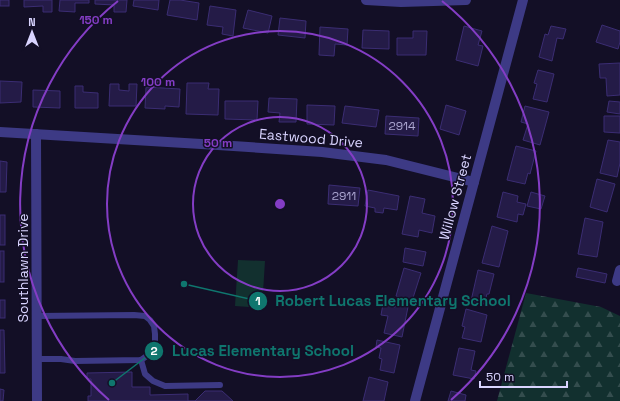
<svg xmlns="http://www.w3.org/2000/svg" width="620" height="401" viewBox="0 0 620 401" font-family="'Space Grotesk',sans-serif">
	<style>
		.green { fill: #12302f }
		.forest { fill: url(#forest-firs) }
		.building { fill: #241b47; stroke: #3b2d73 }
		.lines { fill: none; stroke-linecap: round; stroke-linejoin: round }
		.service { stroke: #3d3a85; stroke-width: 6 }
		.minor { stroke: #3d3a85; stroke-width: 10 }
		.ring { fill: none; stroke: #843dc5; stroke-width: 2 }
		.labels { text-anchor: middle; stroke-width: 3; stroke-linejoin: round; paint-order: stroke }
		.number-label { font-size: 12px; fill: #aca6d1 }
		.street-label { font-size: 14px; fill: #d9d4ff; stroke: #130f26 }
		.centre { fill: #843dc5; stroke: #130f26; stroke-width: 2 }
		.ring-label { font-size: 12px; text-anchor: middle; font-weight: bold; fill: #843dc5; stroke: #130f26; stroke-width: 3; stroke-linejoin: round; paint-order: stroke }
		.leader { fill: none; stroke: #0f766e; stroke-width: 1.5 }
		.callout-dot { fill: #0f766e; stroke: #130f26; stroke-width: 1.5 }
		.mark-label { font-size: 12px; text-anchor: middle; font-weight: bold; fill: #fff }
		.callout-label { font-size: 15px; text-anchor: middle; font-weight: bold; fill: #0f766e; stroke: #130f26; stroke-width: 3; stroke-linejoin: round; paint-order: stroke }
	</style>
	<defs>
		<pattern id="forest-firs" width="22" height="20" patternUnits="userSpaceOnUse"><rect width="22" height="20" fill="#12302f"/><path d="M5 1l3.5 6h-7zM16 11l3.5 6h-7z" fill="#344d4e"/></pattern>
	</defs>
	<rect width="100%" height="100%" fill="#130f26"/>
	<polygon class="green" points="238,260 265,261 262,308 235,306"/>
	<polygon class="forest" points="526,293 601,307 620,316 620,401 497,401"/>
	<g class="building">
		<rect x="0" y="0" width="9" height="6"/>
		<polygon points="24,0 52,0 52,12 43,12 43,6 24,7"/>
		<polygon points="60,0 89,0 89,3 75,3 75,12 59,11"/>
		<polygon points="95,0 127,0 126,12 114,12 114,5 95,4"/>
		<polygon points="134,0 159,0 158,10 133,6"/>
		<polygon points="170,0 180,0 199,3 197,20 167,15"/>
		<polygon points="210,6 236,10 233,36 222,34 223,27 207,25"/>
		<polygon points="248,10 272,16 268,33 243,28"/>
		<polygon points="280,18 306,21 305,38 278,35"/>
		<polygon points="602,25 620,31 620,42 618,49 596,42"/>
		<polygon points="464,26 482,31 478,45 483,46 478,66 456,60"/>
		<polygon points="551,26 566,29 563,39 557,38 552,61 539,57 545,34 548,35"/>
		<polygon points="320,27 348,29 347,45 335,44 334,56 319,55"/>
		<polygon points="363,30 389,31 389,49 362,48"/>
		<polygon points="413,31 427,31 426,55 397,55 397,38 413,38"/>
		<polygon points="620,63 620,95 607,96 606,78 600,78 599,64"/>
		<polygon points="538,70 554,74 547,102 533,99 537,84 534,83"/>
		<polygon points="0,81 22,82 21,102 0,103"/>
		<polygon points="187,83 209,83 208,89 219,89 218,115 186,114"/>
		<polygon points="110,84 119,84 119,90 129,91 129,84 137,84 136,106 109,106"/>
		<polygon points="75,86 83,86 83,92 98,93 98,108 75,108"/>
		<polygon points="146,87 180,89 179,107 165,106 165,109 145,108"/>
		<polygon points="33,90 60,91 60,108 33,107"/>
		<polygon points="269,98 297,99 296,122 279,122 280,113 268,112"/>
		<polygon points="225,101 258,101 257,120 225,119"/>
		<polygon points="609,101 620,102 620,114 607,112"/>
		<polygon points="307,105 335,106 334,125 307,124"/>
		<polygon points="446,105 466,111 459,135 440,129"/>
		<polygon points="345,106 379,110 376,127 342,123"/>
		<polygon points="525,106 549,112 540,145 523,140 528,124 521,122"/>
		<polygon points="386,116 419,118 418,136 385,134"/>
		<polygon points="604,116 620,116 620,133 604,132"/>
		<polygon points="608,140 620,142 620,163 617,177 600,173"/>
		<polygon points="516,146 536,151 530,174 528,173 525,184 507,180"/>
		<polygon points="0,161 7,162 6,192 0,192"/>
		<polygon points="597,179 615,184 607,212 590,207"/>
		<polygon points="329,185 360,188 358,206 328,204"/>
		<polygon points="368,190 399,196 397,210 384,208 383,213 375,212 375,208 365,206"/>
		<polygon points="503,192 518,196 517,202 526,204 523,215 518,214 517,222 497,217"/>
		<polygon points="531,192 545,196 541,209 527,206"/>
		<polygon points="410,196 425,199 422,213 435,216 432,233 419,230 418,237 402,234"/>
		<rect x="0" y="215" width="5" height="30"/>
		<polygon points="585,218 603,222 597,257 578,254"/>
		<polygon points="492,226 508,231 499,267 482,263"/>
		<polygon points="405,248 426,252 423,266 403,262"/>
		<rect x="0" y="251" width="4" height="31"/>
		<polygon points="404,268 421,273 412,301 396,296"/>
		<polygon points="578,268 607,274 605,283 576,277"/>
		<polygon points="478,270 494,274 489,294 487,294 484,304 471,301"/>
		<rect x="0" y="300" width="5" height="18"/>
		<polygon points="383,304 395,307 395,304 408,307 402,337 384,333 388,316 381,315"/>
		<polygon points="466,309 487,315 481,342 462,338 465,327 462,326"/>
		<polygon points="0,330 4,330 5,373 0,373"/>
		<polygon points="377,340 400,345 394,373 380,370 382,359 379,358 381,348 376,347"/>
		<polygon points="459,348 475,351 471,370 476,371 474,379 453,375"/>
		<polygon points="132,372 132,387 150,387 150,395 188,394 188,401 195,401 205,391 222,391 233,401 88,401 88,396 91,396 91,379 87,379 87,373"/>
		<polygon points="369,377 388,382 384,401 363,401"/>
		<polygon points="0,389 4,390 3,401 0,401"/>
		<polygon points="451,391 466,395 465,401 448,401"/>
	</g>
	<g class="lines">
		<g class="service">
			<polyline points="37,316 134,315 145,316 150,320 154,326 155,334 155,344 151,353 141,360 75,361 61,359 37,359"/>
			<polyline points="141,360 145,374 153,381 165,386 220,385"/>
		</g>
		<g class="minor">
			<polyline points="366,0 401,2 466,0"/>
			<polyline points="0,132 218,145 322,152 386,160 474,182"/>
			<polyline points="36,134 37,401"/>
			<polyline points="617,281 620,270"/>
			<polyline points="415,401 523,0"/>
		</g>
	</g>
	<g class="ring">
		<circle cx="280" cy="204" r="87"/>
		<circle cx="280" cy="204" r="173"/>
		<path d="M109 400A260 260 0 0 1 118 1M442 1A260 260 0 0 1 451 400"/>
	</g>
	<g class="labels">
		<g class="number-label">
			<text x="402" y="130">2914</text>
			<text x="344" y="200">2911</text>
		</g>
		<g class="street-label">
			<text transform="translate(311 138) rotate(5)" y="5">Eastwood Drive</text>
			<text transform="translate(455 197) rotate(-75)" y="5">Willow Street</text>
			<text transform="translate(23 268) rotate(-90)" y="5">Southlawn Drive</text>
		</g>
	</g>
	<circle cx="280" cy="204" r="6" class="centre"/>
	<g class="ring-label">
		<text x="96" y="24">150 m</text>
		<text x="158" y="86">100 m</text>
		<text x="218" y="147">50 m</text>
	</g>
	<path class="leader" d="M184 284L258 301M112 383L154 351"/>
	<g class="callout-dot">
		<circle cx="184" cy="284" r="4"/>
		<circle cx="112" cy="383" r="4"/>
		<circle cx="258" cy="301" r="10"/>
		<circle cx="154" cy="351" r="10"/>
	</g>
	<g class="mark-label">
		<text x="258" y="305">1</text>
		<text x="154" y="355">2</text>
	</g>
	<g class="callout-label">
		<text x="393" y="306">Robert Lucas Elementary School</text>
		<text x="263" y="356">Lucas Elementary School</text>
	</g>
	<g transform="translate(32 32)" stroke="#130f26" stroke-width="3" paint-order="stroke">
	<path d="M0-3L7 15L0 10L-7 15Z" fill="#d9d4ff"/>
	<text y="-6" font-size="11" font-weight="bold" text-anchor="middle" fill="#d9d4ff">N</text>
	</g>
	<path d="M480 381v6h87v-6" fill="none" stroke="#d9d4ff" stroke-width="2"/>
	<text x="486" y="381" font-size="12" fill="#d9d4ff" stroke="#130f26" stroke-width="3" paint-order="stroke">50 m</text>
</svg>
